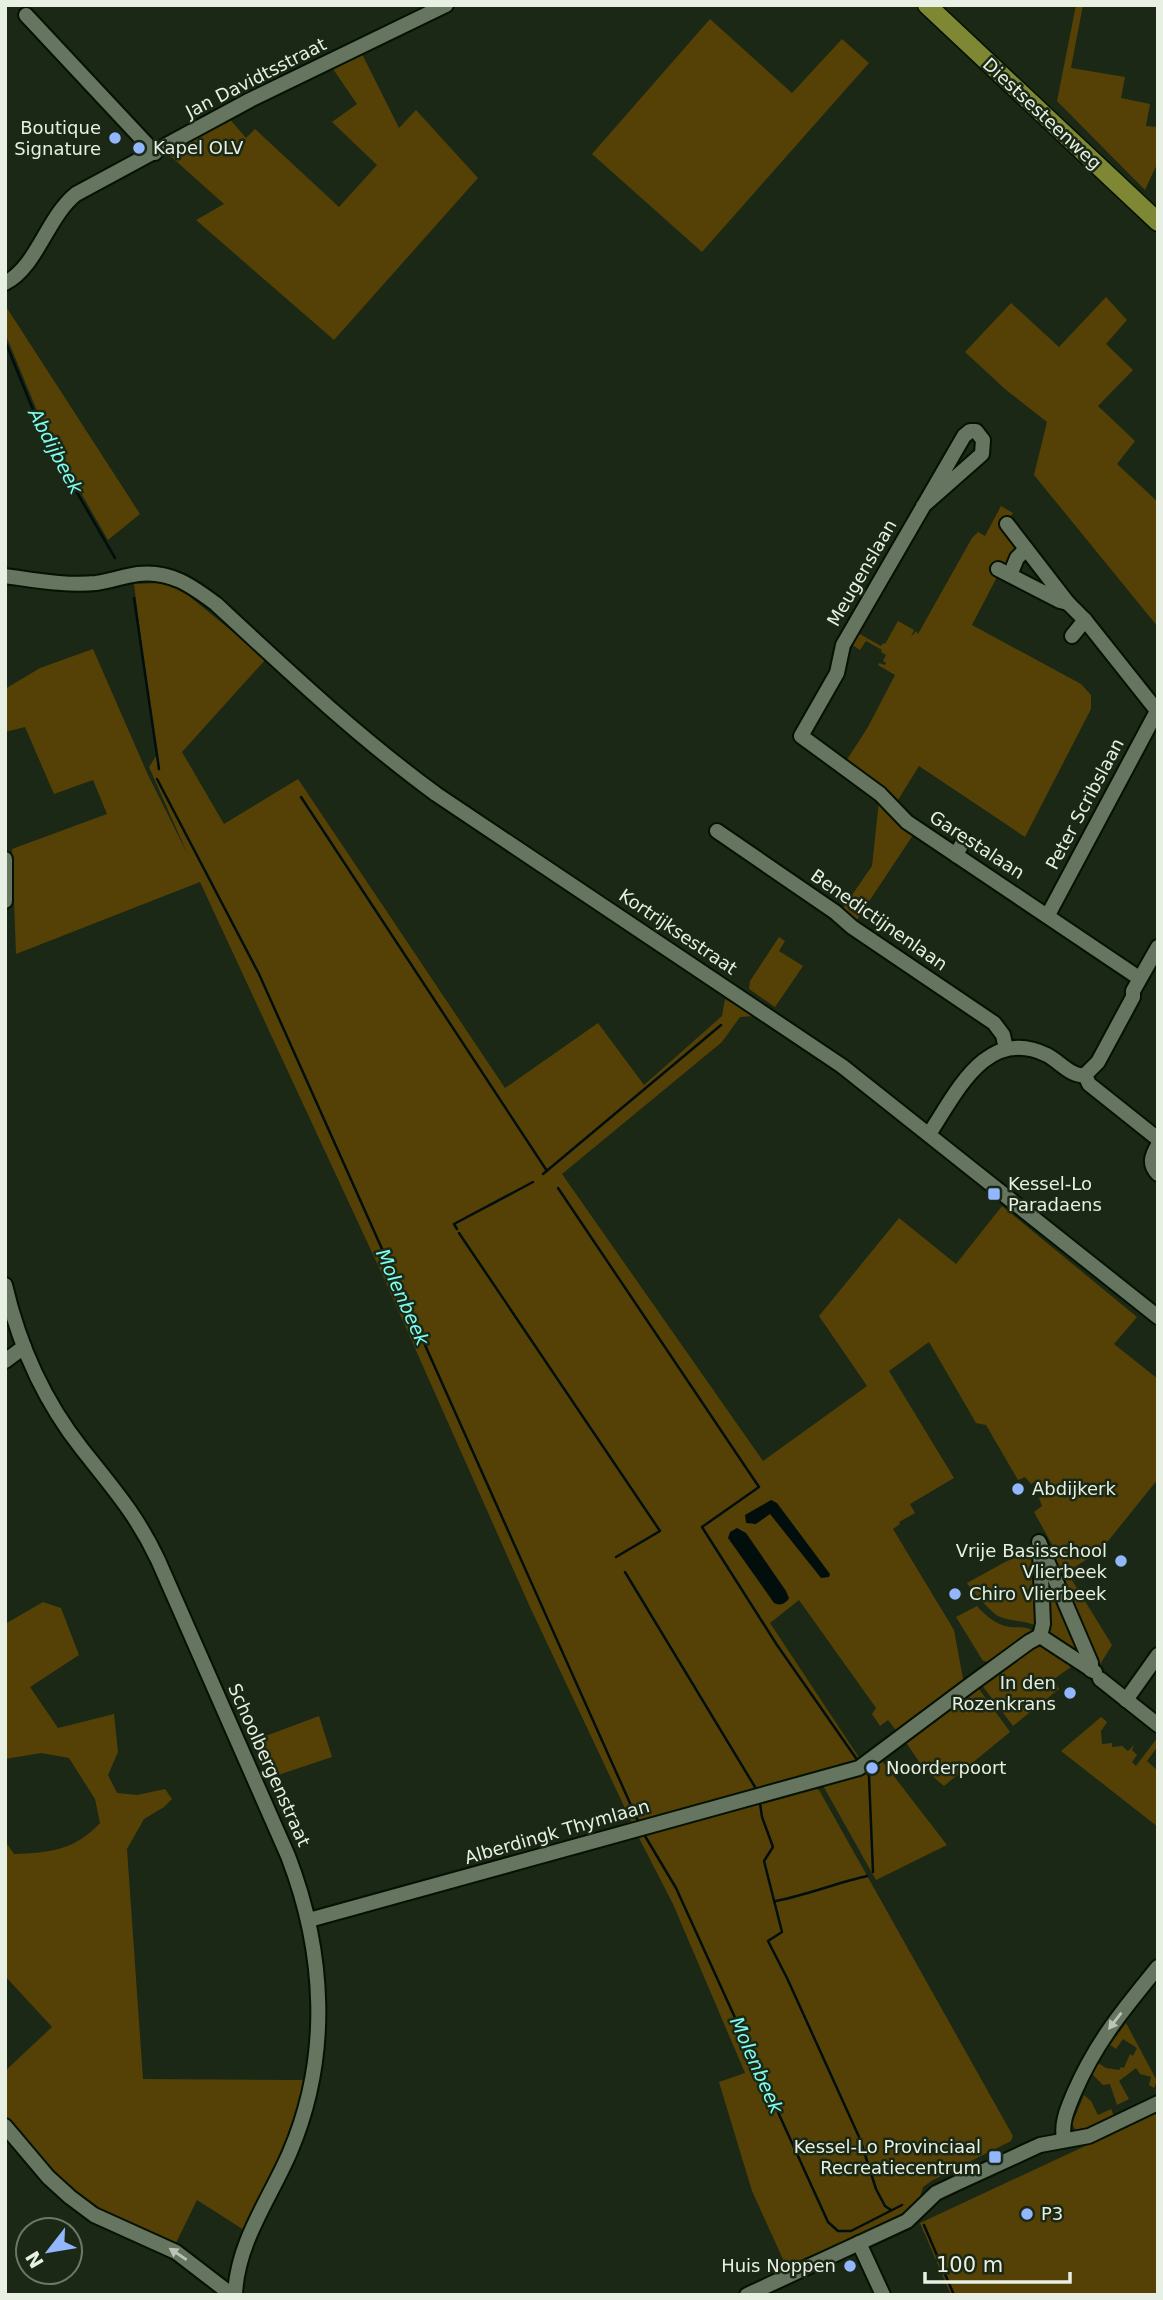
<svg xmlns="http://www.w3.org/2000/svg" width="1163" height="2300" viewBox="0 0 1163 2300" font-family="'DejaVu Sans',sans-serif">
	<style>
		.green { fill: #554106 }
		.water { fill: #010e0c }
		.lines { fill: none; stroke-linecap: round; stroke-linejoin: round }
		.stream { stroke: #010e0c; stroke-width: 2.5 }
		.minor-casing { stroke: #051102; stroke-width: 18 }
		.major-casing { stroke: #051102; stroke-width: 21 }
		.minor { stroke: #65755f; stroke-width: 14 }
		.major { stroke: #7e8834; stroke-width: 18 }
		.oneway { fill: #bac5b5 }
		.poi-dot { fill: #92b7fd; stroke: #1a2815; stroke-width: 2.5 }
		.labels { text-anchor: middle; stroke-width: 5; stroke-linejoin: round; paint-order: stroke }
		.street-label { font-size: 18px; fill: #e7f0e3; stroke: #1a2815 }
		.poi-label { font-size: 18px; fill: #e7f0e3; stroke: #1a2815; text-anchor: start }
		.water-label { font-size: 19px; font-style: italic; fill: #7efdf2; stroke: #1a2815 }
	</style>
	<rect width="100%" height="100%" fill="#1a2815"/>
	<g class="green">
		<polygon points="1076,5 1083,5 1071,68 1125,77 1121,98 1150,104 1146,126 1158,127 1158,162 1145,190 1057,101"/>
		<polygon points="710,19 792,93 842,39 869,63 702,252 592,154"/>
		<polygon points="361,52 399,128 416,110 478,178 334,340 196,220 224,204 167,153 228,117 246,138 255,129 339,207 377,165 332,122 357,104 331,66"/>
		<polygon points="1106,297 1127,320 1106,344 1133,370 1098,406 1135,441 1117,464 1158,502 1158,627 1034,475 1047,422 1005,389 965,352 1011,303 1059,347"/>
		<polygon points="5,305 140,514 108,540 45,430 5,333"/>
		<polygon points="1001,506 1013,513 1009,519 1017,552 998,575 972,625 1081,684 1091,695 1091,709 1025,837 919,766 898,800 846,761 868,727 895,675 878,665 879,663 885,665 886,663 883,661 886,655 881,652 882,650 866,641 860,650 851,644 858,633 881,646 883,643 885,644 898,621 914,630 911,637 916,631 918,634 972,538 978,532 985,536"/>
		<polygon points="159,583 178,587 266,659 182,752 224,824 298,779 505,1088 598,1023 644,1085 722,1016 725,999 755,1016 740,1017 722,1042 562,1174 763,1461 867,1386 819,1316 899,1218 956,1264 1002,1206 1137,1317 1114,1344 1158,1379 1158,1479 1100,1551 1067,1572 1112,1645 1099,1666 1052,1557 1055,1550 1034,1512 1042,1506 1039,1498 1046,1493 1038,1480 1031,1484 1025,1477 1018,1480 986,1425 976,1423 929,1342 889,1371 954,1478 910,1504 915,1513 899,1522 900,1524 893,1529 954,1630 964,1684 898,1733 888,1720 880,1726 872,1714 876,1708 799,1600 770,1623 862,1762 656,1820 632,1823 530,1607 382,1274 200,882 16,954 12,849 107,814 93,780 54,794 25,727 5,732 5,689 40,668 93,649 148,775 188,855 149,767 156,756 134,584"/>
		<polygon points="879,801 891,817 913,835 856,921 843,908 872,866"/>
		<polygon points="779,937 785,941 779,951 803,966 775,1007 749,989 750,981"/>
		<path d="M1026 1554 1038 1557 1037 1626C1024 1620 1011 1622 998 1616 992 1613 971 1590 967 1583L1007 1561Z"/>
		<polygon points="1044,1558 1087,1659 1048,1633"/>
		<path d="M43 1602 61 1608 79 1655 30 1687 58 1728 114 1714 118 1752 108 1775 117 1793 137 1795 165 1789 172 1799 164 1807 144 1819 127 1849 143 2079 305 2080 287 2147 244 2230 197 2200 174 2247 87 2205 60 2182 5 2118V2071L52 2027 5 1976V1841L14 1854C50 1853 75 1850 100 1823L95 1799 69 1758 41 1753 5 1759V1624Z"/>
		<path d="M977 1606C986 1616 996 1625 1010 1627 1019 1628 1025 1626 1033 1631L989 1662 983 1661 956 1617Z"/>
		<polygon points="1038,1645 1047,1647 1075,1664 1054,1679 1059,1689 1013,1726 981,1684 1025,1649"/>
		<polygon points="973,1688 979,1689 1010,1732 944,1786 924,1769 905,1741"/>
		<polygon points="319,1716 332,1757 269,1778 255,1740"/>
		<polygon points="1101,1717 1107,1722 1101,1731 1102,1744 1112,1743 1112,1747 1122,1746 1128,1751 1134,1745 1132,1750 1137,1755 1132,1762 1136,1766 1158,1737 1158,1746 1147,1761 1158,1771 1158,1827 1061,1751"/>
		<polygon points="879,1757 947,1845 876,1880 821,1782"/>
		<polygon points="813,1787 819,1790 1013,2136 1011,2141 933,2180 923,2187 920,2197 896,2219 786,2266 752,2191 719,2082 745,2073 673,1904 637,1834"/>
		<polygon points="1126,2023 1157,2081 1154,2088 1149,2085 1151,2077 1140,2074 1136,2068 1119,2081 1129,2099 1117,2105 1110,2084 1103,2085 1092,2074 1098,2063 1106,2068 1119,2070 1121,2067 1124,2068 1130,2054 1133,2056 1137,2048 1123,2039 1116,2049 1110,2045"/>
		<polygon points="1084,2095 1091,2101 1098,2115 1111,2109 1114,2116 1081,2132 1076,2131 1072,2124"/>
		<polygon points="1158,2112 1158,2295 951,2295 920,2223"/>
	</g>
	<g class="water">
		<polygon points="771,1500 777,1503 830,1574 829,1577 821,1578 770,1514 756,1524 746,1523 745,1515"/>
		<path d="M737 1528 746 1533 786 1591 789 1598C786 1604 779 1606 774 1603L728 1538 730 1532Z"/>
	</g>
	<g class="lines">
		<g class="stream">
			<polyline points="5,341 43,434 115,558"/>
			<polyline points="134,598 159,769"/>
			<polyline points="157,779 259,974 638,1821"/>
			<polyline points="301,797 547,1171"/>
			<polyline points="543,1174 721,1025"/>
			<polyline points="558,1188 759,1487 702,1527 777,1645 858,1761"/>
			<polyline points="457,1229 454,1224 533,1182"/>
			<polyline points="459,1233 660,1531 616,1557"/>
			<polyline points="625,1572 755,1787"/>
			<polyline points="866,1771 869,1776 873,1872"/>
			<polyline points="760,1803 762,1817 773,1847 764,1861 782,1932 768,1941 787,1978 860,2139 876,2189 885,2206 891,2210"/>
			<polyline points="645,1836 676,1888 828,2222 838,2231 851,2231 902,2205"/>
			<path d="M776 1901C807 1895 836 1883 867 1876"/>
			<polyline points="924,2225 954,2295"/>
		</g>
		<g class="minor-casing">
			<g id="minor">
				<polyline points="26,15 155,153"/>
				<path d="M5 283C37 267 47 217 76 194L250 100 446 5"/>
				<polyline points="923,506 982,454 983,440 976,431 970,431 964,436 843,645 837,673 801,736 880,794 907,822 1139,978"/>
				<polyline points="998,569 1060,601 1068,603 1007,524"/>
				<polyline points="1010,575 1017,558 1026,549"/>
				<path d="M5 576C35 580 66 586 96 583 110 581 124 576 138 574 170 570 192 586 216 604 287 670 357 736 436 794L842 1066 1158 1317"/>
				<polyline points="1068,603 1085,620 1158,712"/>
				<polyline points="1072,636 1085,620"/>
				<polyline points="717,831 835,912 852,927 994,1023 1003,1035 1006,1049"/>
				<polyline points="956,855 964,840"/>
				<polyline points="5,859 5,901"/>
				<polyline points="1048,915 1157,711"/>
				<polyline points="1085,1075 1098,1062 1133,997 1133,991 1158,947"/>
				<polyline points="1085,1075 1089,1084 1158,1139"/>
				<path d="M929 1134C956 1094 986 1025 1047 1055 1059 1061 1071 1077 1085 1075"/>
				<path d="M1158 1145C1152 1155 1148 1164 1158 1174"/>
				<path d="M5 1285C19 1345 44 1401 82 1449 112 1487 137 1515 158 1560L288 1856C325 1952 331 2056 290 2152 270 2199 237 2242 235 2295"/>
				<polyline points="5,1361 24,1347"/>
				<polyline points="1039,1542 1091,1663 1091,1670"/>
				<polyline points="1040,1550 1043,1624 1040,1636"/>
				<polyline points="1040,1636 1095,1672"/>
				<polyline points="1100,1679 1158,1725"/>
				<polyline points="1126,1700 1158,1655"/>
				<polyline points="309,1920 859,1768 970,1685 1029,1642 1040,1636"/>
				<polyline points="5,2126 48,2177 70,2197 94,2215 176,2252 232,2295"/>
				<path d="M1064 2140C1061 2122 1067 2110 1074 2093 1096 2042 1123 2010 1158 1967"/>
				<polyline points="859,2243 883,2295"/>
				<polyline points="747,2295 907,2221 936,2193 955,2184 1040,2145 1089,2136 1158,2103"/>
			</g>
		</g>
		<g class="major-casing">
			<polyline id="major" points="927,5 1158,222"/>
		</g>
		<use href="#minor" class="minor"/>
		<use href="#major" class="major"/>
	</g>
	<defs><path id="oneway-solid" d="M-6-.8H1V-3.2L6.5 0L1 3.2V.8H-6Z" transform="scale(1.75)"/></defs>
	<g class="oneway">
		<use href="#oneway-solid" transform="translate(1115 2021) rotate(128)"/>
		<use href="#oneway-solid" transform="translate(178 2254) rotate(-146)"/>
	</g>
	<g class="poi-dot">
		<circle cx="115" cy="138" r="7"/>
		<circle cx="139" cy="148" r="7"/>
		<rect x="987" y="1187" width="14" height="14" rx="3.5"/>
		<circle cx="1018" cy="1489" r="7"/>
		<circle cx="1121" cy="1561" r="7"/>
		<circle cx="955" cy="1594" r="7"/>
		<circle cx="1070" cy="1693" r="7"/>
		<circle cx="872" cy="1768" r="7"/>
		<rect x="988" y="2150" width="14" height="14" rx="3.5"/>
		<circle cx="1027" cy="2214" r="7"/>
		<circle cx="850" cy="2266" r="7"/>
	</g>
	<g class="labels">
		<g class="street-label">
			<text transform="translate(256 78) rotate(-27)" y="6">Jan Davidtsstraat</text>
			<text transform="translate(1042 114) rotate(43)" y="6">Diestsesteenweg</text>
			<text transform="translate(862 573) rotate(-60)" y="6">Meugenslaan</text>
			<text transform="translate(1085 804) rotate(-62)" y="6">Peter Scribslaan</text>
			<text transform="translate(977 845) rotate(33)" y="6">Garestalaan</text>
			<text transform="translate(879 920) rotate(35)" y="6">Benedictijnenlaan</text>
			<text transform="translate(678 932) rotate(34)" y="6">Kortrijksestraat</text>
			<text transform="translate(269 1765) rotate(66)" y="6">Schoolbergenstraat</text>
			<text transform="translate(557 1832) rotate(-16)" y="6">Alberdingk Thymlaan</text>
		</g>
		<g class="poi-label">
			<text x="101" y="134" text-anchor="end">Boutique<tspan x="101" dy="21">Signature</tspan></text>
			<text x="153" y="154">Kapel OLV</text>
			<text x="1008" y="1190">Kessel-Lo<tspan x="1008" dy="21">Paradaens</tspan></text>
			<text x="1032" y="1495">Abdijkerk</text>
			<text x="1107" y="1557" text-anchor="end">Vrije Basisschool<tspan x="1107" dy="21">Vlierbeek</tspan></text>
			<text x="969" y="1600">Chiro Vlierbeek</text>
			<text x="1056" y="1689" text-anchor="end">In den<tspan x="1056" dy="21">Rozenkrans</tspan></text>
			<text x="886" y="1774">Noorderpoort</text>
			<text x="981" y="2153" text-anchor="end">Kessel-Lo Provinciaal<tspan x="981" dy="21">Recreatiecentrum</tspan></text>
			<text x="1041" y="2220">P3</text>
			<text x="836" y="2272" text-anchor="end">Huis Noppen</text>
		</g>
		<g class="water-label">
			<text transform="translate(56 451) rotate(62)" y="7">Abdijbeek</text>
			<text transform="translate(403 1297) rotate(66)" y="7">Molenbeek</text>
			<text transform="translate(757 2065) rotate(66)" y="7">Molenbeek</text>
		</g>
	</g>
	<rect width="1163" height="2300" fill="none" stroke="#e7f0e3" stroke-width="14"/>
	<g transform="translate(49 2251) rotate(239)"><circle r="33" fill="#1a2815" stroke="#6c7867" stroke-width="2"/>
	<path d="M0-5L12 26L0 18L-12 26Z" fill="#92b7fd"/>
	<text y="-10" font-size="19" font-weight="bold" text-anchor="middle" fill="#e7f0e3">N</text>
	</g>
	<path d="M925 2272v10h145v-10" fill="none" stroke="#e7f0e3" stroke-width="3.5"/>
	<text x="936" y="2272" font-size="21" fill="#e7f0e3" stroke="#1a2815" stroke-width="5" paint-order="stroke">100 m</text>
</svg>
